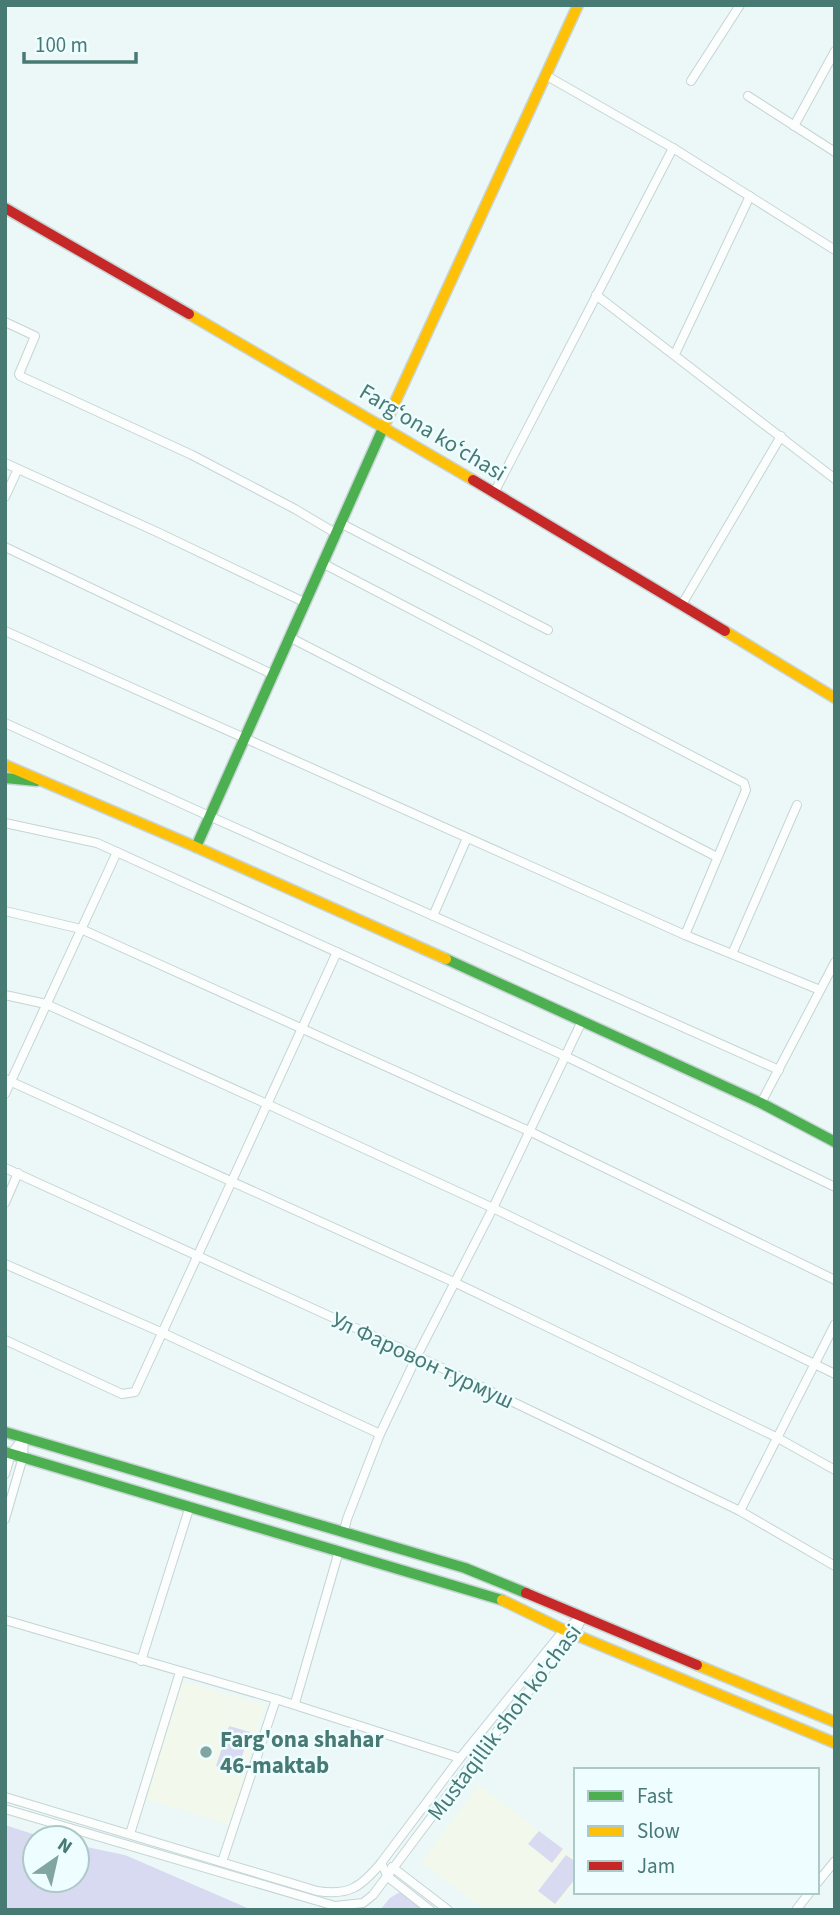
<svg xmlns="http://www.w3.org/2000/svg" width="840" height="1915" viewBox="0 0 840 1915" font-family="'Source Sans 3',sans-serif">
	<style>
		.education { fill: #f2f9ec }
		.green { fill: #d8daf2 }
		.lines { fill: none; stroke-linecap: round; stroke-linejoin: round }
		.street-casing { stroke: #c5d4d4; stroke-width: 10 }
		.fast-casing { stroke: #c7d5d5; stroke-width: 13 }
		.slow-casing { stroke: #c7d5d5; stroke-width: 13 }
		.jam-casing { stroke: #c7d5d5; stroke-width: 13 }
		.street { stroke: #fcfefe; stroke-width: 8 }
		.fast { stroke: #4caf50; stroke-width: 10 }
		.slow { stroke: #ffc107; stroke-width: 10 }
		.jam { stroke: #c62828; stroke-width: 10 }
		.poi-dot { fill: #81a6a2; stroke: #eefdff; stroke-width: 2.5 }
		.labels { text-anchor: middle; stroke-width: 5; stroke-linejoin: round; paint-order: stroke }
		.street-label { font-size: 23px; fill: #487a74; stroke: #eefdff }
		.poi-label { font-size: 23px; font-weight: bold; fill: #487a74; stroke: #eefdff; text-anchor: start }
	</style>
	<rect width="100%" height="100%" fill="#ecf7f8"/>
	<g class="education">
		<polygon points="183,1681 265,1705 230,1825 146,1799"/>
		<polygon points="479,1785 576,1859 576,1882 555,1910 484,1910 421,1862"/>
	</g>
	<g class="green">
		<polygon points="229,1726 250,1732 237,1772 216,1766"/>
		<polygon points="5,1825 45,1838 35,1838 35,1880 77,1880 77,1845 125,1855 252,1910 5,1910"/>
		<polygon points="539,1831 563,1849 552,1863 528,1844"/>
		<polygon points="566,1855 576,1862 576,1878 555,1904 538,1891"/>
		<polygon points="400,1892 423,1910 380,1910 390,1898"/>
	</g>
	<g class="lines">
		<g class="street-casing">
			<g id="street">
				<polyline points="547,76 673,148 835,250"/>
				<polyline points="691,81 740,5"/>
				<polyline points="748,96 835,152"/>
				<polyline points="794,126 835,51"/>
				<polyline points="596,295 835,479"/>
				<polyline points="5,322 35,336 19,374 20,376 192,455 295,509 337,534"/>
				<polyline points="675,354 750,196"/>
				<polyline points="5,463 157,532 306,603"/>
				<polyline points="494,493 673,148"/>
				<polyline points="5,497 18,469"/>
				<polyline points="342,524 548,630"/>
				<polyline points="5,547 274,675"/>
				<polyline points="324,564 744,783 746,790 685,935"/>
				<polyline points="681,606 781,436"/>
				<polyline points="5,631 685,935 820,990"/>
				<polyline points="291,638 717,857"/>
				<polyline points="5,723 209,816 779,1070"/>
				<polyline points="5,823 97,843 565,1056 835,1187"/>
				<polyline points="5,911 81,929 529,1131 835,1280"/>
				<polyline points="433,916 467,838"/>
				<polyline points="732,954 797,805"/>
				<polyline points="5,995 46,1004 267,1104 493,1208 835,1374"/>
				<polyline points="5,1079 456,1283 776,1437 835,1470"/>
				<polyline points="5,1094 117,852"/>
				<polyline points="761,1103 835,962"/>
				<polyline points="5,1168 417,1356 740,1511 835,1566"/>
				<polyline points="5,1203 18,1173"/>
				<polyline points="5,1264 163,1333 380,1434"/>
				<polyline points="5,1340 122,1394 135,1392 337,952"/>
				<polyline points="5,1474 11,1454 24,1437 23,1457 5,1519"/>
				<polyline points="740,1511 835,1324"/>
				<polyline points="344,1531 347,1519 380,1434 417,1356 493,1208 582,1021"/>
				<polyline points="5,1620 276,1699"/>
				<polyline points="141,1661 190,1506"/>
				<polyline points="295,1703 339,1551"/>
				<path d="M5 1797 317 1891C349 1896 361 1887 381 1863L460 1758 564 1630 581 1618"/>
				<polyline points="5,1809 335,1906 363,1903 373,1895 472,1763 575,1633 583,1616"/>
				<polyline points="130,1834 180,1672"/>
				<polyline points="222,1862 276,1699 460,1758"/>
				<polyline points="381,1863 388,1877 430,1910"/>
				<polyline points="392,1867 448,1910"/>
				<polyline points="817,1883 835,1861"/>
				<polyline points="796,1910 810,1892"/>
			</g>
		</g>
		<g class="fast-casing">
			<g id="fast">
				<polyline points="5,778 37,781"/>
				<polyline points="196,847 384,426"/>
				<polyline points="446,959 761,1103 835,1142"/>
				<polyline points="5,1432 465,1568 526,1593"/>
				<polyline points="5,1452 502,1600"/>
			</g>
		</g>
		<g class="slow-casing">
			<g id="slow">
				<polyline points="189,314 473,480"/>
				<polyline points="384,426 578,5"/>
				<polyline points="725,631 835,698"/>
				<polyline points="5,765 196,847 446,959"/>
				<polyline points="502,1600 564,1630 835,1743"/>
				<polyline points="697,1665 835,1722"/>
			</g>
		</g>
		<g class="jam-casing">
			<g id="jam">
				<polyline points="5,208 189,314"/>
				<polyline points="473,480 725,631"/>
				<polyline points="526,1593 697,1665"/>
			</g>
		</g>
		<use href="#street" class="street"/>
		<use href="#fast" class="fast"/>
		<use href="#slow" class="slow"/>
		<use href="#jam" class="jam"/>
	</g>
	<circle class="poi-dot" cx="206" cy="1752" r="7"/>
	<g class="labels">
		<g class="street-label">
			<text transform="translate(433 432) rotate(31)" y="8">Fargʻona koʻchasi</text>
			<text transform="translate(423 1360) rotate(25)" y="8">Ул Фаровон турмуш</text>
			<text transform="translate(504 1722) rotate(-53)" y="8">Mustaqillik shoh ko'chasi</text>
		</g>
		<g class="poi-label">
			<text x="220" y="1747">Farg'ona shahar<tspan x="220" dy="26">46-maktab</tspan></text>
		</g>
	</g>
	<rect width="840" height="1915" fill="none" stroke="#487a74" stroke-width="14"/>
	<rect x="574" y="1768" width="245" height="126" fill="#eefdff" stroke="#acc9c7" stroke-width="2"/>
	<rect x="588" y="1791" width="35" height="10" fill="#4caf50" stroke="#acc9c7" stroke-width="2"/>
	<text x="637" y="1803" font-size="21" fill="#487a74">Fast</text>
	<rect x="588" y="1826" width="35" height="10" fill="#ffc107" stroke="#acc9c7" stroke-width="2"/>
	<text x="637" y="1838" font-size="21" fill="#487a74">Slow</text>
	<rect x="588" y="1861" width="35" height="10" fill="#c62828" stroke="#acc9c7" stroke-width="2"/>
	<text x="637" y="1873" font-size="21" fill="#487a74">Jam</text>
	<g transform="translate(56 1859) rotate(34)"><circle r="33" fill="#eefdff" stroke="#acc9c7" stroke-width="2"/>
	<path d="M0-5L12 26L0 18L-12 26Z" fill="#81a6a2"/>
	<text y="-10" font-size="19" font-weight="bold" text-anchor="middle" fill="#487a74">N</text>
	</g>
	<path d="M24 52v10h112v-10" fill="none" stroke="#487a74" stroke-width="3.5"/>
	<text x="35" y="52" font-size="21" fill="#487a74" stroke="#eefdff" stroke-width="5" paint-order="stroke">100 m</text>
</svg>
